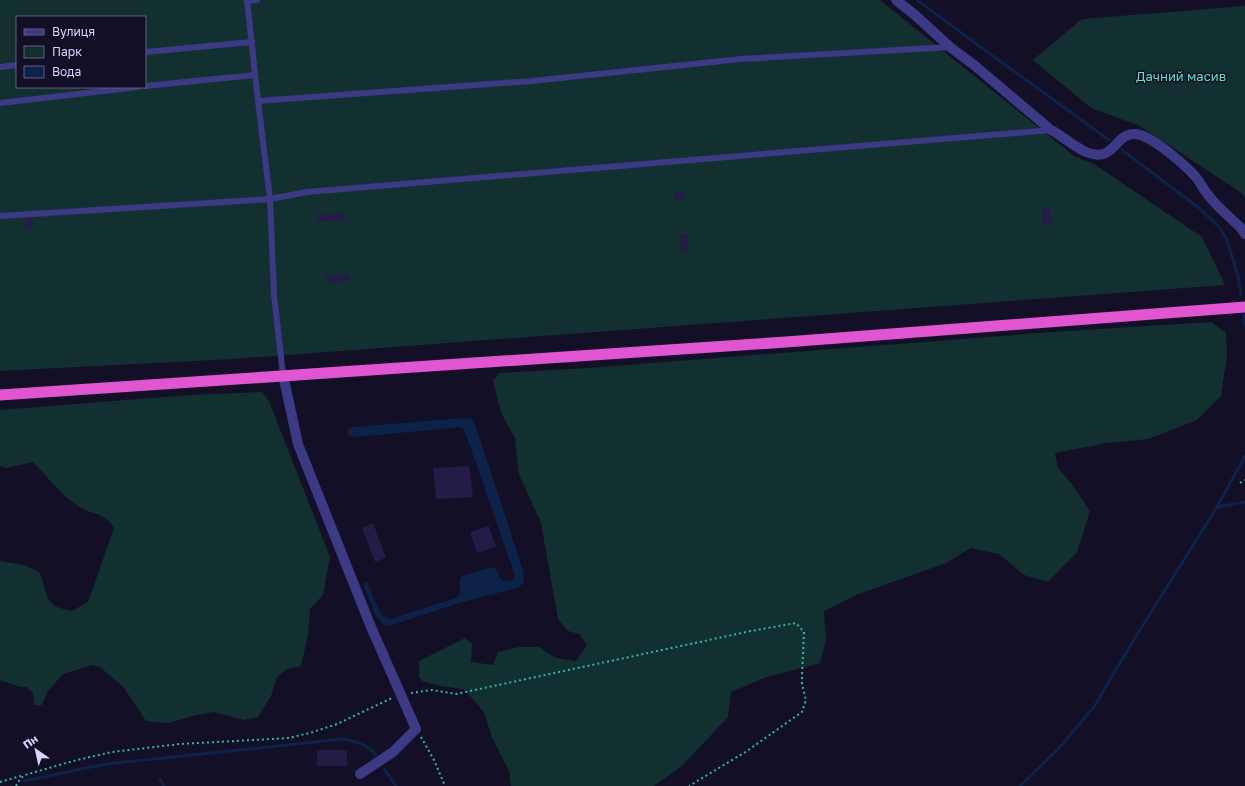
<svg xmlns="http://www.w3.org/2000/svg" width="1245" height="786" viewBox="0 0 1245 786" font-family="'Golos Text',sans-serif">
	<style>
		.green { fill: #12302f; fill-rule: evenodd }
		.water { fill: #0c2248 }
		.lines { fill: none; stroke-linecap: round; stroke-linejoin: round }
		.stream { stroke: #0c2248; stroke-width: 3 }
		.building { fill: #241b47 }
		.path { stroke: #2fb8b0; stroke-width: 2; stroke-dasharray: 2 3; stroke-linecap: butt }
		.service { stroke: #3d3a85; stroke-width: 6 }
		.minor { stroke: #3d3a85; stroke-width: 10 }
		.trunk { stroke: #e055d1; stroke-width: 11 }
		.labels { text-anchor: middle; stroke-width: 3; stroke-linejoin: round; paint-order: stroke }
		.park-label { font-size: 13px; fill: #5fe0c0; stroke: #130f26 }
	</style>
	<rect width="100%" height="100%" fill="#130f26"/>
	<g class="green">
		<path d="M0 0H880L1074 156 1094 164 1202 237 1225 285 233 359 0 371ZM17 17H145V87H17Z"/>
		<polygon points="1245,6 1245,198 1240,192 1140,126 1091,108 1033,60 1082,19"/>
		<polygon points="1211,322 1226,333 1227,355 1221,396 1197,420 1148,439 1107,443 1055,453 1058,468 1072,484 1090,511 1077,552 1048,582 1024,575 999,554 971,548 946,563 856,595 824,611 826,640 820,663 767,677 731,692 728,717 682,766 654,786 511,786 509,771 492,737 484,713 475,701 463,689 440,686 422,681 419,677 419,661 465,638 472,644 471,662 493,665 498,652 519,647 539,647 556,658 576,661 587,645 579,634 568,631 558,619 541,523 519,474 515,438 501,413 493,381 499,373 588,368 1052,332"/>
		<path d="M262 392 269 401 330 557 323 595 310 609 308 635 301 666 287 669 277 677 271 696 258 717 244 720 214 712 196 715 169 723 146 721 124 688 100 667 92 665 63 674 48 691 42 705H34L33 693 26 687H20L0 680V561L24 565 39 572C50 596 42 606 72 611L88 602 114 528C104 512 95 516 80 507 61 496 48 477 33 462L6 468 0 466V410L189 395Z"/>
	</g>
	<polygon class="water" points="463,418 472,419 475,424 523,570 524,578 523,584 517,588 459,603 389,626 382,624 375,614 363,584 367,582 381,615 391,619 458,597 460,594 460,579 463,576 492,567 495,568 502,581 512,580 515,576 464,429 460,427 358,437 349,436 348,433 348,429 354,427"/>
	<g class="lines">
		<g class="stream">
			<polyline points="917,0 986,51 1109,140"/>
			<polyline points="1122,150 1199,208 1220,228 1227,240 1238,276 1241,295"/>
			<polyline points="1244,314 1245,324"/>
			<polyline points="1217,507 1245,502"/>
			<polyline points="384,769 396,786"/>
			<polyline points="160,779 164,786"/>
			<path d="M24 781 106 764 343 739C354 741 369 745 376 755"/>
			<polyline points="1020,786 1058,749 1094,707 1133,641 1217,507 1245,456"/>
		</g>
	</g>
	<g class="building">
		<polygon points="683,191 684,200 675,201 674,192"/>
		<polygon points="1042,208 1050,208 1051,225 1043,225"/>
		<polygon points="345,213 345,221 318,222 317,215"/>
		<polygon points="33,218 33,228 25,229 25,219"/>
		<polygon points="680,234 688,234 688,251 681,251"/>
		<polygon points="350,274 350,281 327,283 326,275"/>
		<polygon points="469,466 473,497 436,499 433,468"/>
		<polygon points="373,523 386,558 375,562 362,528"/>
		<polygon points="489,526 496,547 477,553 470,532"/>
		<rect x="317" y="750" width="30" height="16"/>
	</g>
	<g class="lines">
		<g class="path">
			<polyline points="1240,483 1245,480"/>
			<polyline points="411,693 432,690 456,694 751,631 796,623 804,632 802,675 802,684 806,700 802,712 747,751 689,786"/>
			<polyline points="421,737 434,760 445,786"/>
			<polyline points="0,782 24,775"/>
			<polyline points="16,786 20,779 25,775 73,761 112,752 180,744 289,738 313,732 337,724 392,698"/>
		</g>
		<g class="service">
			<polyline points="247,0 258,101 270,199 274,295 283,375"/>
			<polyline points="247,1 257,0"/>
			<polyline points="145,52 252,42"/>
			<polyline points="0,67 17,65"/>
			<polyline points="145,86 255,75"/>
			<polyline points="258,101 532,81 741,59 950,47"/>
			<polyline points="0,103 138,87"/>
			<polyline points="0,216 270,199 307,192 1051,130"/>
		</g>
		<g class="minor">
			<path d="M896 0 915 15 950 47 974 65 1051 130C1063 136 1074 147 1086 152 1116 164 1114 132 1136 134 1153 136 1189 168 1199 181 1202 186 1205 192 1209 196 1218 208 1231 218 1241 228L1245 234"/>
			<polyline points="283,375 298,444 371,627 416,729 393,752 360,774"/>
		</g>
		<polyline class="trunk" points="0,395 786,342 1245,307"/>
	</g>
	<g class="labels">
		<g class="park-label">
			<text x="1181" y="81">Дачний масив</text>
		</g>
	</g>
	<rect x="16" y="16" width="130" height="72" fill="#130f26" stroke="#625e7d"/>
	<rect x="24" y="29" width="20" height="6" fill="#3d3a85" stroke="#625e7d"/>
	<text x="52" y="36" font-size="12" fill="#d9d4ff">Вулиця</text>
	<rect x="24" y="46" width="20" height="12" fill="#12302f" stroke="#625e7d"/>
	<text x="52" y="56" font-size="12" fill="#d9d4ff">Парк</text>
	<rect x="24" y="66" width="20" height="12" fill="#0c2248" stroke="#625e7d"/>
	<text x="52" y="76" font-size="12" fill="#d9d4ff">Вода</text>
	<g transform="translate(36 750) rotate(326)" stroke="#130f26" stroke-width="3" paint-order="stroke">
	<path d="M0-3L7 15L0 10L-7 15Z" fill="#d9d4ff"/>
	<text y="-6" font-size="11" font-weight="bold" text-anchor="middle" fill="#d9d4ff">Пн</text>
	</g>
</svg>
